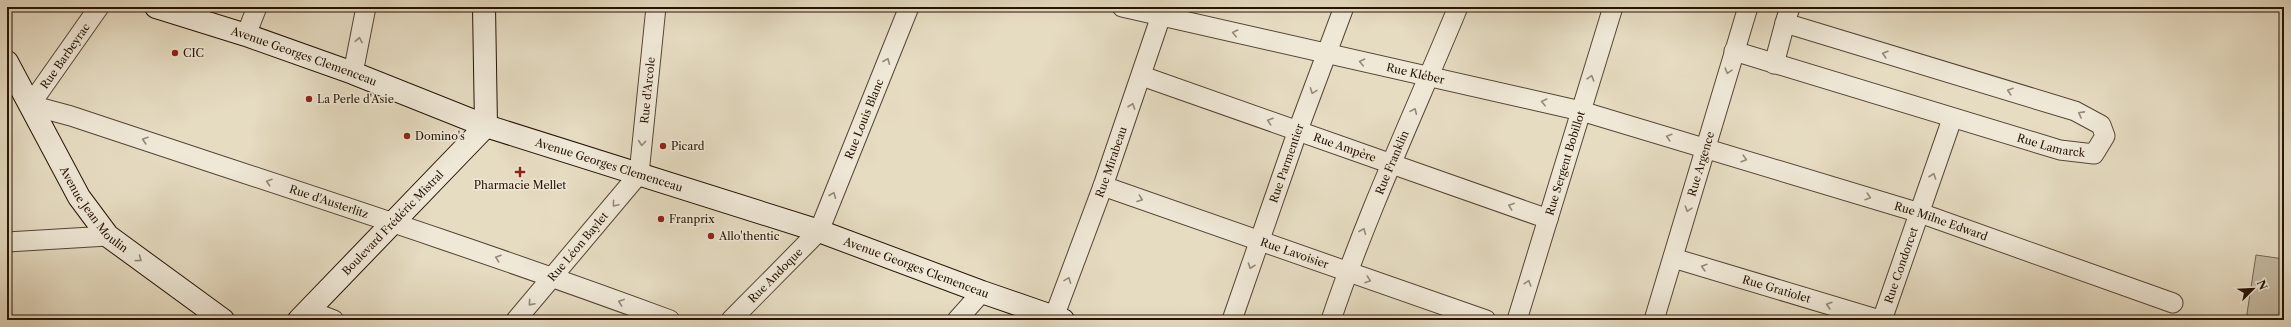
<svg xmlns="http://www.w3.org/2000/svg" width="2291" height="327" viewBox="0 0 2291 327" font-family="'Libre Caslon Text',serif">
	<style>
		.pitch { fill: #c5baa2; stroke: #766652 }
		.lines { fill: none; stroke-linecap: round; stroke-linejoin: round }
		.street-casing { stroke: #564533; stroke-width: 21 }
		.secondary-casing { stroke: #261303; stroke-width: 24 }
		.street { stroke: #efe8d7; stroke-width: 19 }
		.secondary { stroke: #efe8d7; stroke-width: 22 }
		.oneway { stroke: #958878 }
		.poi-dot { fill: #8f2418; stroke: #efe8d7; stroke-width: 1.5 }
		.labels { text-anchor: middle; stroke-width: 3; stroke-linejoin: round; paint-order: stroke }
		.poi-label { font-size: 11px; fill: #261303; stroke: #efe8d7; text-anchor: start }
		.street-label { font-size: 11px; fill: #261303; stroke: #efe8d7 }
	</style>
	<rect width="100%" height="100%" fill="#e6dcc2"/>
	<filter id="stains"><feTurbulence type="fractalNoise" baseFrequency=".005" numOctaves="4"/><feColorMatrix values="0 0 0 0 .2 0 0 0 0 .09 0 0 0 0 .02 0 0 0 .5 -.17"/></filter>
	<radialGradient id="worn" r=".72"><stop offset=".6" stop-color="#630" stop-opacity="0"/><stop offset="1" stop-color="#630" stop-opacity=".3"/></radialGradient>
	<polygon class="pitch" points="2256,255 2284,259 2284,320 2246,320"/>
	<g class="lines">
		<g class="street-casing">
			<g id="street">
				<path id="s1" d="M99 7 30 105 71 116C272 183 473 247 670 320"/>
				<path id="s2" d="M1122 7 1581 111 1920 213 2173 303"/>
				<polyline points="246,35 257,7"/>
				<path id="s3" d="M1734 51 2060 150 2094 154 2105 136 2101 125 2075 111 1785 23 1790 7"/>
				<polyline points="1774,64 1785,23"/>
				<polyline points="353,73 366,7"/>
				<path id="s4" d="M1142 76 1548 219"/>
				<path id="s5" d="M1103 186 1486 320"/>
				<polyline points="7,242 108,236"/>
				<path id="s6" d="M1673 258 1880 320"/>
				<polyline points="308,310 334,320"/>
				<path id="s7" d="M1054 317 1103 186 1164 7"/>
				<path id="s8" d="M516 320 639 174 656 7"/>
				<path id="s9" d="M731 320 819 231 909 7"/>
				<polyline points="957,320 982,292"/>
				<path id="s10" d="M1232 320 1298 130 1344 7"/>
				<path id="s11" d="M1331 320C1367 213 1415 111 1458 7"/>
				<path id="s12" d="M1517 320 1613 7"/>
				<path id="s13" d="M1654 320 1748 7"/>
				<path id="s14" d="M1882 320 1952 119"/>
			</g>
		</g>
		<g class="secondary-casing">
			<g id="secondary">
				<path id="s15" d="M156 7 246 35 353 73 486 126 819 231 982 292 1063 320"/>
				<polyline points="484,7 486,126"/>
				<path id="s16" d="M7 62 79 197 108 236 223 320"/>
				<path id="s17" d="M299 320 486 126"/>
			</g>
		</g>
		<use href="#street" class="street"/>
		<use href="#secondary" class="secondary"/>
	</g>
	<defs><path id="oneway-chevron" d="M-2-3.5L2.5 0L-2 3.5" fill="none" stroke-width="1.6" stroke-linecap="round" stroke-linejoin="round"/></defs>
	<g class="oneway">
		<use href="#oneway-chevron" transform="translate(1235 33) rotate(-167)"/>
		<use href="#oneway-chevron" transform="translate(359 40) rotate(-79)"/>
		<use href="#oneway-chevron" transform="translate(1885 54) rotate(-163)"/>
		<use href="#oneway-chevron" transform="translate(887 61) rotate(-68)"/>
		<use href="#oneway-chevron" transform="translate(1362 62) rotate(-168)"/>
		<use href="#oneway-chevron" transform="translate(1728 71) rotate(106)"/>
		<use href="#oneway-chevron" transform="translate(1591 78) rotate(-73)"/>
		<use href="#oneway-chevron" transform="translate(1313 91) rotate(111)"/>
		<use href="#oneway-chevron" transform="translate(2010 91) rotate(-163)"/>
		<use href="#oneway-chevron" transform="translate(1544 102) rotate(-167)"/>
		<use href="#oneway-chevron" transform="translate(1132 106) rotate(-71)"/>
		<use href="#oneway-chevron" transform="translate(1414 111) rotate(-66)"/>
		<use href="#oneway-chevron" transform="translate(2081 114) rotate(-152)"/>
		<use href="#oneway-chevron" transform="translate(1270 121) rotate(-161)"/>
		<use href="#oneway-chevron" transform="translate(1669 137) rotate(-163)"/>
		<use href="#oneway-chevron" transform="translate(145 140) rotate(-162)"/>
		<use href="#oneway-chevron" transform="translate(642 143) rotate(95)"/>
		<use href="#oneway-chevron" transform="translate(1744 159) rotate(17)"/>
		<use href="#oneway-chevron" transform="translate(1933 176) rotate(-71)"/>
		<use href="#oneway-chevron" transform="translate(269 182) rotate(-162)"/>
		<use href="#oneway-chevron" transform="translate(833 195) rotate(-68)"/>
		<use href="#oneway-chevron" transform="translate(1868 197) rotate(17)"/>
		<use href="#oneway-chevron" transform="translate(1140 199) rotate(20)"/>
		<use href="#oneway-chevron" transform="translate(615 204) rotate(130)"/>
		<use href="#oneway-chevron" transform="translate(1511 206) rotate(-160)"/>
		<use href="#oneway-chevron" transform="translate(1688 209) rotate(107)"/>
		<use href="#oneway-chevron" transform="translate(1363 231) rotate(-68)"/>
		<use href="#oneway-chevron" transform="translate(498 258) rotate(-161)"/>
		<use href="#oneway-chevron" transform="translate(139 259) rotate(36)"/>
		<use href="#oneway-chevron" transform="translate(1251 266) rotate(109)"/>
		<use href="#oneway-chevron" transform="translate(1704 267) rotate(-163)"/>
		<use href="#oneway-chevron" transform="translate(1068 280) rotate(-69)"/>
		<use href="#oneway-chevron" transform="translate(1368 280) rotate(19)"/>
		<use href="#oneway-chevron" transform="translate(1528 283) rotate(-73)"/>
		<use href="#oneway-chevron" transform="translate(621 302) rotate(-160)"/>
		<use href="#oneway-chevron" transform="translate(531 303) rotate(131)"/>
		<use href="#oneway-chevron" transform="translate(1829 305) rotate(-163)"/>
	</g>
	<g class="poi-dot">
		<circle cx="175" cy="53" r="4"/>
		<circle cx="309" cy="99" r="4"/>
		<circle cx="407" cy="136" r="4"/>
		<circle cx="663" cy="146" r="4"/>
		<path d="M518 166h4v4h4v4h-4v4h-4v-4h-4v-4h4z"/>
		<circle cx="661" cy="219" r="4"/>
		<circle cx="711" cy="236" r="4"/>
	</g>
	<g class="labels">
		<g class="poi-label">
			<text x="183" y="57">CIC</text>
			<text x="317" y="103">La Perle d'Asie</text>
			<text x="415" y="140">Domino's</text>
			<text x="671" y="150">Picard</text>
			<text x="520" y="189" text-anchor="middle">Pharmacie Mellet</text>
			<text x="669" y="223">Franprix</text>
			<text x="719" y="240">Allo'thentic</text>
		</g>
		<g class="street-label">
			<text transform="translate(65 56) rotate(-55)" y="4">Rue Barbeyrac</text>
			<text dy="4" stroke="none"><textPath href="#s15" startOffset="156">Avenue Georges Clemenceau</textPath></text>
			<text dy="4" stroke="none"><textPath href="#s2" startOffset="301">Rue Kléber</textPath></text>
			<text dy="4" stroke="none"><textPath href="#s8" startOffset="275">Rue d'Arcole</textPath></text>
			<text dy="4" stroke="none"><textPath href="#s9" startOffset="246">Rue Louis Blanc</textPath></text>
			<text dy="4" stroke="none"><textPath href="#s3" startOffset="331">Rue Lamarck</textPath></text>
			<text dy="4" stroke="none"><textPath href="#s4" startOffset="215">Rue Ampère</textPath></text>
			<text dy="4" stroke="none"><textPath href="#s11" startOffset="169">Rue Franklin</textPath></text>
			<text dy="4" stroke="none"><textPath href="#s7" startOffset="165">Rue Mirabeau</textPath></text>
			<text dy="4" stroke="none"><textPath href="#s10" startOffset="166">Rue Parmentier</textPath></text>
			<text dy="4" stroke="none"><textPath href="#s15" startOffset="480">Avenue Georges Clemenceau</textPath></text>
			<text dy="4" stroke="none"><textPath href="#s12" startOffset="164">Rue Sergent Bobillot</textPath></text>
			<text dy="4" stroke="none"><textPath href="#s13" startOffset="163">Rue Argence</textPath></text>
			<text dy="4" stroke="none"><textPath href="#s1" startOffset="434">Rue d'Austerlitz</textPath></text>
			<text dy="4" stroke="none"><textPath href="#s16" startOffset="172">Avenue Jean Moulin</textPath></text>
			<text dy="4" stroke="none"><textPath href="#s2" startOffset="847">Rue Milne Edward</textPath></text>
			<text dy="4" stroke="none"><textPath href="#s17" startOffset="135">Boulevard Frédéric Mistral</textPath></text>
			<text dy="4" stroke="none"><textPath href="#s8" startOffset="96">Rue Léon Baylet</textPath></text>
			<text dy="4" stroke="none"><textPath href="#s5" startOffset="203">Rue Lavoisier</textPath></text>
			<text dy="4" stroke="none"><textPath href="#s14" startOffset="58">Rue Condorcet</textPath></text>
			<text dy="4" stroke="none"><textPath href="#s15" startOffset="804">Avenue Georges Clemenceau</textPath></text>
			<text dy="4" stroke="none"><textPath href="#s9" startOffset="63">Rue Andoque</textPath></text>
			<text dy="4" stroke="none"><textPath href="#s6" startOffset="108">Rue Gratiolet</textPath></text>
		</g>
	</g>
	<rect width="2291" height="327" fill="none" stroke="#e6dcc2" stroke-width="24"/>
	<rect x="8" y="8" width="2275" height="311" fill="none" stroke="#261303" stroke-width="2"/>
	<rect x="12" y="12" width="2267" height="303" fill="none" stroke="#261303"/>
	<g transform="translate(2253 289) rotate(66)" stroke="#efe8d7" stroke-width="3" paint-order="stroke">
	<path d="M0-3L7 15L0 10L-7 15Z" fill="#261303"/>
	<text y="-6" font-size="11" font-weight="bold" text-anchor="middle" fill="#261303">N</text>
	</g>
	<rect width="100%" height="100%" filter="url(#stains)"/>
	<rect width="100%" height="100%" fill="url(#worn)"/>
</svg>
